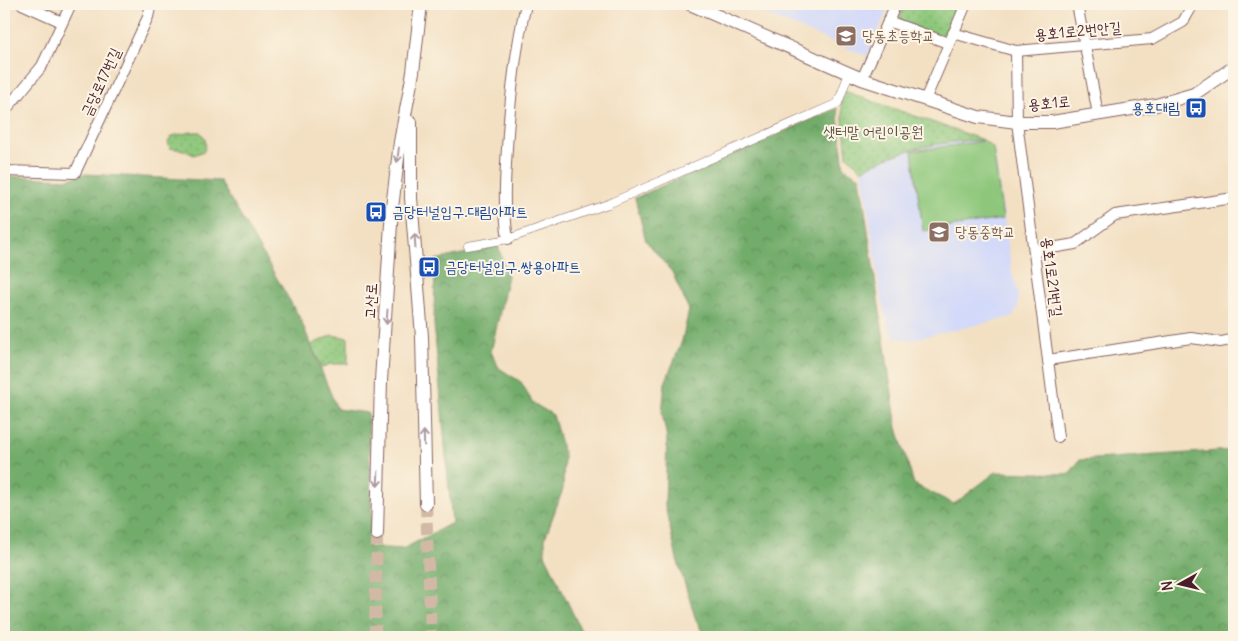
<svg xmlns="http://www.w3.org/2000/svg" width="1238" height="641" viewBox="0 0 1238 641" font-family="Delius,'Poor Story',sans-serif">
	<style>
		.built { fill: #d2d9f9 }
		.forest { fill: url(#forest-crowns); stroke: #5e664b }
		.park { fill: url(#park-dots); stroke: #6c7353 }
		.pitch { fill: #8ec77b; stroke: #6c7353 }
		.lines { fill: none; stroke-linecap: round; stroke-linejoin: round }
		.tertiary-tunnel { stroke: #d1b9a5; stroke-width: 12; stroke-dasharray: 12 6; stroke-linecap: butt }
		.pedestrian-casing { stroke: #856360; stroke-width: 9 }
		.minor-casing { stroke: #856360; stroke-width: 12 }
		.tertiary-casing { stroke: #856360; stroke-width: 14 }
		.pedestrian { stroke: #fff; stroke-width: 8 }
		.minor { stroke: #fff; stroke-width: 10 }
		.tertiary { stroke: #fff; stroke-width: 12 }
		.oneway { stroke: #ae9aa0 }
		.labels { text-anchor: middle; stroke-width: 4; stroke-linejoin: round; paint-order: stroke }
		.street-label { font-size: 15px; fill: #4a1f2b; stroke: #fcf5e5 }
		.education-label { font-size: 15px; fill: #785e54; stroke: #fcf5e5; text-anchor: start }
		.transit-label { font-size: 15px; fill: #164399; stroke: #fcf5e5; text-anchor: start }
		.park-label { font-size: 15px; fill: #5e5143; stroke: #fcf5e5 }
	</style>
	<defs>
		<pattern id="forest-crowns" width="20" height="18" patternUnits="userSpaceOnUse" patternTransform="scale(1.25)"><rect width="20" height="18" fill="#72ac6b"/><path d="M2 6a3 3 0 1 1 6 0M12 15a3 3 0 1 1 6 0" fill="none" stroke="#608b58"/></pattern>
		<pattern id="park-dots" width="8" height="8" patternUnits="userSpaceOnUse" patternTransform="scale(1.25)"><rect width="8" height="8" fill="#8ec77b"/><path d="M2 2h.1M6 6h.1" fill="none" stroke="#7caa6a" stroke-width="1.8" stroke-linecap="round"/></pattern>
	</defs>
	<rect width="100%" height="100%" fill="#fcf5e5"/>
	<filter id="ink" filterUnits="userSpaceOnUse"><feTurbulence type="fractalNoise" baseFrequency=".02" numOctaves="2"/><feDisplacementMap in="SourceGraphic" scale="10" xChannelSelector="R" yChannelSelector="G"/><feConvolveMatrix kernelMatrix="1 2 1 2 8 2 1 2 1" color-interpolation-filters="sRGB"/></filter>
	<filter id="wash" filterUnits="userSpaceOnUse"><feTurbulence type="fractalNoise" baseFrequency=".0096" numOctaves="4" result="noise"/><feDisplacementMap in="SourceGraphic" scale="20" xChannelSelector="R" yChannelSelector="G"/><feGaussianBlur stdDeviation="1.12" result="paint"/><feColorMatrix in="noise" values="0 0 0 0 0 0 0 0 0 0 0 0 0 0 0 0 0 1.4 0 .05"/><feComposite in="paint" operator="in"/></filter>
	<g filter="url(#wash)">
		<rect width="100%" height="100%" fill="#f3e0c3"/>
		<g class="built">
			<polygon points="740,4 890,4 867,56"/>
			<polygon points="962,140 983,140 994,148 1012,272 1018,293 1018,309 1012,317 909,340 895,338 889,329 881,297 862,170 879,160 906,151"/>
		</g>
		<g class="forest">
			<polygon points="837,108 844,168 860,177 897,428 914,484 954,504 996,472 1069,474 1080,460 1234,450 1234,637 705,637 696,620 677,559 665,506 667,438 662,413 665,383 682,341 689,310 672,272 646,241 635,198"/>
			<polygon points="85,174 220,181 300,318 337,409 368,413 372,521 368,547 403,549 452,523 434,324 435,260 498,246 508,276 491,352 499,368 521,382 533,403 553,415 564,455 563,489 545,538 545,554 584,637 4,637 4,176 68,179"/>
		</g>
		<g class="park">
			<polygon points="906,4 960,4 945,36 941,39 902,22 900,17"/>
			<path d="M845 91 858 96 983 140C943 141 898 149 862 170L847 156 841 102Z"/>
			<path d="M191 132H200C206 138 207 143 204 151L194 155 184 150 170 148 168 142 172 136Z"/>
			<polygon points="332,335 348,338 348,364 330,364 322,368 311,345"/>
		</g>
		<polygon class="pitch" points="984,141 993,148 1003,219 923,231 912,151"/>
	</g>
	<g filter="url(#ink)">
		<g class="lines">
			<g class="tertiary-tunnel">
				<polyline points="426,504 431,637"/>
				<polyline points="375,637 377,534"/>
			</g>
			<g class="pedestrian-casing">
				<polyline id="pedestrian" points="468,246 508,239 608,204 838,103 849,73"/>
			</g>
			<g class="minor-casing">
				<g id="minor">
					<polyline points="22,4 62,22"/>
					<polyline points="1077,4 1098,114"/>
					<polyline points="888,21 948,43"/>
					<polyline points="953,33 1016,51 1152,39 1183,22 1193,4"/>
					<polyline points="1016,51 1017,122 1058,437"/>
					<polyline points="862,79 896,4"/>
					<polyline points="925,100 966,4"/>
					<polyline points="4,112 42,66 71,4"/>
					<polyline points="4,171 75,173 148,17 151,4"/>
					<path d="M508 239C503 208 505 179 507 148 510 99 515 51 526 4"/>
					<polyline points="1034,251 1075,244 1115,215 1234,198"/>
					<polyline points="1048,360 1191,338 1221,342 1234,339"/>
				</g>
			</g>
			<g class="tertiary-casing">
				<g id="tertiary">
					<polyline points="690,4 862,79 978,117 1017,122 1052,122 1156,105 1194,94 1234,67"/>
					<polyline points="411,122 411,198 422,337 426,504"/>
					<polyline points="377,534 381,381 392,208 400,142 413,72 421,4"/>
				</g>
			</g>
			<use href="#pedestrian" class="pedestrian"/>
			<use href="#minor" class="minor"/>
			<use href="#tertiary" class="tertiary"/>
		</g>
		<defs><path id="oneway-shaft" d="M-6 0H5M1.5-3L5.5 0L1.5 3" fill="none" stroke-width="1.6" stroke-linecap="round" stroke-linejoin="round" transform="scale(1.25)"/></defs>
		<g class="oneway">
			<use href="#oneway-shaft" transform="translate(398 155) rotate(97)"/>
			<use href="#oneway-shaft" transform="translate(415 241) rotate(-93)"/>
			<use href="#oneway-shaft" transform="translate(387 317) rotate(94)"/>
			<use href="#oneway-shaft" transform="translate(424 438) rotate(-91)"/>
			<use href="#oneway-shaft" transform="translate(378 479) rotate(92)"/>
		</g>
	</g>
	<defs>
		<g id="school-square" transform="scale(1.125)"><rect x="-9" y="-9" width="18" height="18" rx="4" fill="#8d6e63" stroke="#fcf5e5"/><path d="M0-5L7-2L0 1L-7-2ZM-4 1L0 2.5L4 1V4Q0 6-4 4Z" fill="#fff"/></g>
		<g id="bus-square" transform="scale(1.125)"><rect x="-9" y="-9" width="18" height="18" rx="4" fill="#1a4fb4" stroke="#fcf5e5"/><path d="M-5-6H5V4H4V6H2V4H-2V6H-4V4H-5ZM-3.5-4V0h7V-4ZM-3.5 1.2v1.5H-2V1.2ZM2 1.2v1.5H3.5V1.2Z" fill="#fff"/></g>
	</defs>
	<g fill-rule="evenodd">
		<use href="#school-square" x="846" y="36"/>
		<use href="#bus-square" x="1196" y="108"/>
		<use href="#bus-square" x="376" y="212"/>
		<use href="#school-square" x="939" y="232"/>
		<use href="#bus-square" x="429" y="267"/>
	</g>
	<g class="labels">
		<g class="street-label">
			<text transform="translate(1078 31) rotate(-5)" y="5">용호1로2번안길</text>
			<text transform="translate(101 82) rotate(-65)" y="5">금당로17번길</text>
			<text transform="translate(1049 103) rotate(-5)" y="5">용호1로</text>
			<text transform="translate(1052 277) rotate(83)" y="5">용호1로21번길</text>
			<text transform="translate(371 301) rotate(-87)" y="5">고산로</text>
		</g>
		<g class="education-label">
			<text x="862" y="41">당동초등학교</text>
			<text x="955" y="237">당동중학교</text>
		</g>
		<g class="transit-label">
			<text x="1180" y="113" text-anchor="end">용호대림</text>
			<text x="392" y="217">금당터널입구.대림아파트</text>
			<text x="445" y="272">금당터널입구.쌍용아파트</text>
		</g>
		<g class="park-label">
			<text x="873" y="137">샛터말 어린이공원</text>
		</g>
	</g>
	<rect width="1238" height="641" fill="none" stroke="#fcf5e5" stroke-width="20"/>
	<g transform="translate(1180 584) rotate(262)" stroke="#fcf5e5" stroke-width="4" paint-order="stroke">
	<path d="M0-4L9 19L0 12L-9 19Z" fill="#4a1f2b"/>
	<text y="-8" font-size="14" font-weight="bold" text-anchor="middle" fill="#4a1f2b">N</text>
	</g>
</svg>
